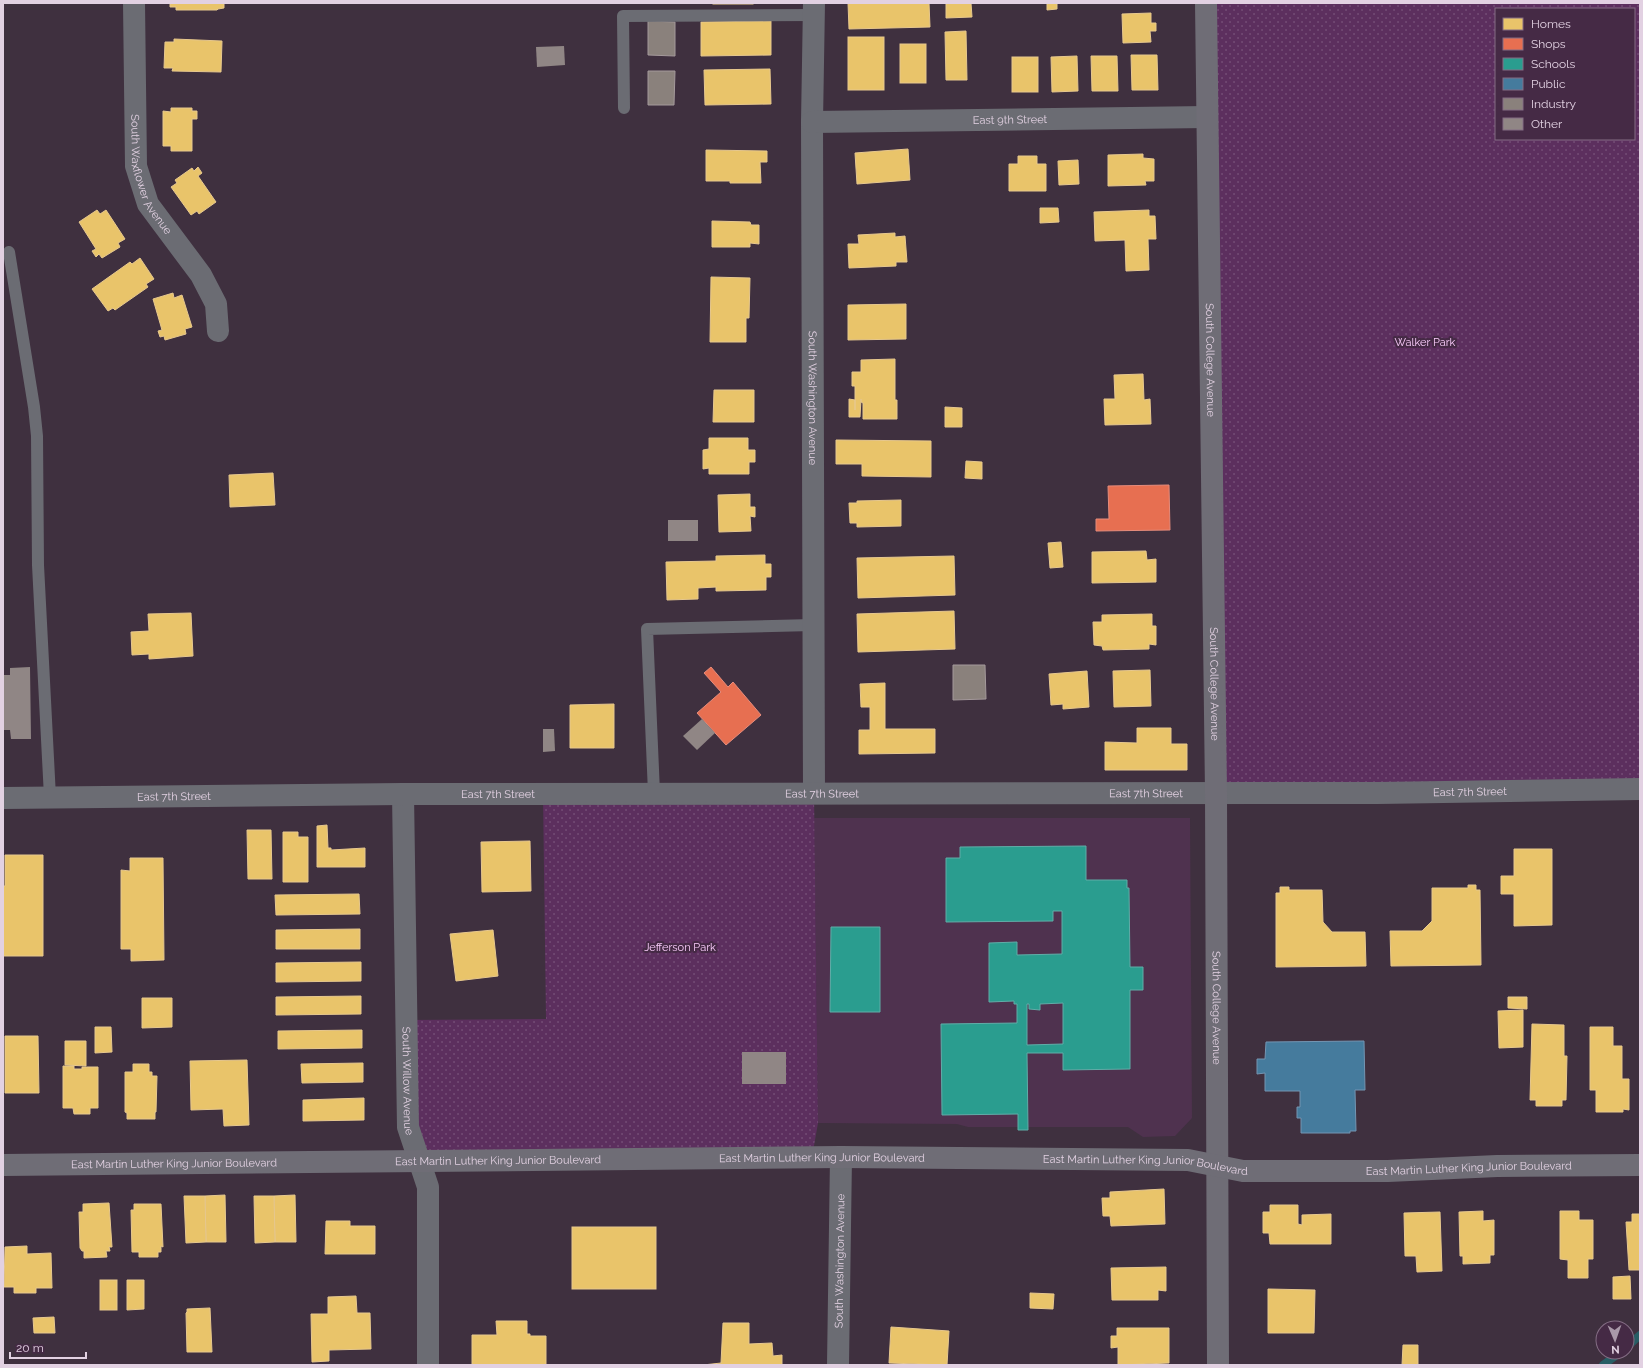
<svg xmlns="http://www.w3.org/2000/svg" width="1643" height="1368" viewBox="0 0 1643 1368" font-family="Raleway,sans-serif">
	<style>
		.built { fill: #4f324f }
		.grass { fill: url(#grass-dots); fill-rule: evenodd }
		.homes { fill: #e9c46a; stroke: #e7c88e }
		.shops { fill: #e76f51; stroke: #e68c7c }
		.schools { fill: #2a9d8f; stroke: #61ada8; fill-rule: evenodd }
		.public { fill: #457b9d; stroke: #7495b2 }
		.industry { fill: #8a817c; stroke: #a4999b }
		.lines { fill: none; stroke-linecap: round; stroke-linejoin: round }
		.stream { stroke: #275e65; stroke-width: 8 }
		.building { fill: #908685 }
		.lane { stroke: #6b6c73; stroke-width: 12 }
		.street { stroke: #6b6c73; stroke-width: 22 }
		.secondary { stroke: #6f6d76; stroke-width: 22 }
		.labels { text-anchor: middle; stroke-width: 4; stroke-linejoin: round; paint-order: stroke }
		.street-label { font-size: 11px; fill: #e2d1e2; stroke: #452a45 }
		.park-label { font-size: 11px; fill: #faccfb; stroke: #452a45 }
	</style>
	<defs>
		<pattern id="grass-dots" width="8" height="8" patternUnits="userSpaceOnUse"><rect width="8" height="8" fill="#5c2f5e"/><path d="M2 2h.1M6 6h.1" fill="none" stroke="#734c75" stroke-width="1.8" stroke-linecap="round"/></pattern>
	</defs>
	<rect width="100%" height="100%" fill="#3f303f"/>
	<polygon class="built" points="814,818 1190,818 1192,1118 1175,1136 1143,1137 1128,1127 968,1127 957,1124 818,1123"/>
	<g class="grass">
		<path d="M1206 3H1640V789L1216 793ZM1496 9H1634V139H1496Z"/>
		<polygon points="814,793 818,1123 812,1157 419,1160 407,1020 546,1019 543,794"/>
	</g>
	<g class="homes">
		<polygon points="170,3 224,3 224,8 218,9 217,10 176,10 176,7 170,7"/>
		<rect x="713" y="3" width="40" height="1"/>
		<polygon points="848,3 929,3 930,27 849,29"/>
		<polygon points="946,3 971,3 972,17 946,18"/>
		<polygon points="1047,3 1057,3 1057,9 1047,10"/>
		<polygon points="1151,13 1151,23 1156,23 1156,31 1150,31 1151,42 1123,43 1122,14"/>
		<polygon points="771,21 771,55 701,56 701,22"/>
		<polygon points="966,31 967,80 946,80 945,32"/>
		<rect x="848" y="37" width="36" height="53"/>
		<polygon points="174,39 222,41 221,72 172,71 173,68 164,68 165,42 174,42"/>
		<rect x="900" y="44" width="26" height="39"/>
		<polygon points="1131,55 1157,55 1158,90 1132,90"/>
		<polygon points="1077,56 1078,91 1052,92 1051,57"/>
		<polygon points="1091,56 1117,56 1118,91 1092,91"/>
		<rect x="1012" y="57" width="26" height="35"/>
		<polygon points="770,69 771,104 705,105 704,70"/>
		<polygon points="171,108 192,108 192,111 197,111 197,119 192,119 192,151 171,151 171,146 163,146 163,111 171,112"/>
		<polygon points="908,149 910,180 857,184 855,153"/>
		<polygon points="706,150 767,151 767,162 760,162 761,183 730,183 730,181 706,181"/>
		<polygon points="1143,154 1143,158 1154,159 1154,181 1145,181 1146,185 1108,186 1108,155"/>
		<polygon points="1018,156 1037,156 1037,164 1046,164 1046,191 1009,191 1009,164 1018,164"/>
		<polygon points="1078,160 1079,184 1059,185 1058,161"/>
		<polygon points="198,167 202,173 198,176 216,202 199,214 197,211 191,215 171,187 177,183 175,180 192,168 194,171"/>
		<polygon points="1040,208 1058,208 1059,222 1040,223"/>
		<polygon points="97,210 100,214 106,210 125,239 118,243 120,247 102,258 99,254 96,257 92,251 96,249 79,222"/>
		<polygon points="1149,210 1149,216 1155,216 1156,239 1148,239 1149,270 1126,271 1125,240 1095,241 1094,212"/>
		<polygon points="712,221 750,222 751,225 759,225 759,244 750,243 750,247 712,247"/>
		<polygon points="895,233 895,237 905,236 907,262 896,262 896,266 849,268 848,244 859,244 858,235"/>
		<polygon points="140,258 154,279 146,284 148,287 115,310 113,308 108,311 92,289 130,262 132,264"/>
		<polygon points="711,277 750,278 749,318 746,318 746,342 710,342"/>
		<polygon points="173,293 174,298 182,295 192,327 185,329 186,334 165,340 164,336 160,337 158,331 162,330 153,299"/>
		<polygon points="906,304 906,339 848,340 848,305"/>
		<polygon points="895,359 895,400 897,400 897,419 863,419 863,403 861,402 861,399 860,417 849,417 849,399 855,400 855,410 855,386 852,386 852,372 861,372 861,360"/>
		<polygon points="1143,374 1144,400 1150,399 1151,424 1105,425 1104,399 1115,399 1114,375"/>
		<polygon points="714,390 754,390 754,422 713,422"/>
		<polygon points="945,407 962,408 962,427 945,427"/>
		<polygon points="709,438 748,438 748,450 755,450 755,462 749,462 749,474 709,474 709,468 703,469 703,450 709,449"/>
		<polygon points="836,440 931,441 931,477 862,476 862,464 836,464"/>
		<polygon points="966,461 982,462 982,479 965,478"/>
		<polygon points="273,473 275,505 230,507 229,475"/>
		<polygon points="750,494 750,507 755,507 755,517 750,516 751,531 719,532 718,495"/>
		<polygon points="901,500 901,526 857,527 857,523 850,523 849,503 857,503 857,501"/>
		<polygon points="1061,542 1063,567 1050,568 1048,543"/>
		<polygon points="1146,551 1147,560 1156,559 1156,582 1092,583 1092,552"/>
		<polygon points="765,555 765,564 771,564 771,577 766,577 766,590 716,591 716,587 698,588 698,599 667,600 666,562 716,561 716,556"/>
		<polygon points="954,556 955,595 858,598 857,558"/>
		<polygon points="954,611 955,649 858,652 857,614"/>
		<polygon points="191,613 193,656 149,659 149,654 132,655 131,632 149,631 148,614"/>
		<polygon points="1152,614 1152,626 1156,626 1156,645 1149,644 1149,649 1103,650 1102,646 1094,645 1093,622 1102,622 1102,615"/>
		<polygon points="1150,670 1151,706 1114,707 1113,671"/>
		<polygon points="1087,671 1089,707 1063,709 1063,704 1051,705 1049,674"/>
		<polygon points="885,683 885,729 935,729 935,753 859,754 859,730 870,730 870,707 861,707 860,684"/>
		<polygon points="614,704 614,748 570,748 570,705"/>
		<polygon points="1137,728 1171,728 1171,744 1187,744 1187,770 1105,770 1105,742 1137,743"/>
		<polygon points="327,825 328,848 331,848 331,850 365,848 365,867 317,867 317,826"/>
		<polygon points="247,830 271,830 272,879 248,879"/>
		<polygon points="283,832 298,832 298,837 308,837 308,882 283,882"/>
		<polygon points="530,841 531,891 482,892 481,842"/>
		<polygon points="1514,849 1552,849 1552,925 1514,926 1514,894 1501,894 1501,876 1514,876"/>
		<polygon points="5,855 43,855 43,956 3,956 3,886 5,886"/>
		<polygon points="130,858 163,858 164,960 131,961 131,949 121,949 121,870 130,871"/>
		<polygon points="1468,885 1476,885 1476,890 1480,890 1481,965 1391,966 1390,931 1422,931 1432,921 1432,888 1468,888"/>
		<polygon points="1280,887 1289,887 1289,890 1322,890 1323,922 1332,932 1365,932 1366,966 1276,967 1276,893 1280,893"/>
		<polygon points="359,894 360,914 276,915 275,895"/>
		<polygon points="360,929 360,949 276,949 276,930"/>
		<polygon points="493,930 498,976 456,981 450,934"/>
		<polygon points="361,962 361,981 276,982 276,963"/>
		<polygon points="361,996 361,1014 276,1015 276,997"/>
		<polygon points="1508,997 1527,997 1527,1009 1508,1008"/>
		<polygon points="142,998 172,998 172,1027 142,1028"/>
		<polygon points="1523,1010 1523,1047 1499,1048 1498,1011"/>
		<polygon points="1532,1024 1564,1025 1564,1056 1567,1056 1566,1100 1562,1100 1562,1106 1536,1106 1536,1100 1530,1100"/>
		<polygon points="95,1027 111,1027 112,1052 95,1053"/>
		<polygon points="1590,1027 1613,1027 1613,1046 1622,1046 1622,1079 1629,1079 1629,1110 1623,1109 1623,1112 1596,1112 1596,1090 1590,1090"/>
		<polygon points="362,1030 362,1048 278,1049 278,1031"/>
		<polygon points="5,1036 38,1036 39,1093 5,1093"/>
		<polygon points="65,1041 86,1041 86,1066 65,1065"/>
		<polygon points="247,1060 249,1125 224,1126 223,1109 191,1110 190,1061"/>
		<polygon points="363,1063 363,1082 302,1083 301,1064"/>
		<polygon points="133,1064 149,1064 149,1072 152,1072 152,1076 157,1076 156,1112 155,1112 155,1119 127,1119 127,1113 125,1112 125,1072 133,1072"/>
		<polygon points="63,1066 74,1066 74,1069 82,1069 82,1067 98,1067 98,1108 90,1108 90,1114 74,1114 73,1108 63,1108"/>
		<polygon points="364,1098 364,1120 303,1121 303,1100"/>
		<polygon points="1164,1189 1165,1224 1111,1226 1110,1216 1103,1216 1102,1198 1110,1198 1110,1192"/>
		<polygon points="225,1195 226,1242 206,1242 205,1196"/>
		<polygon points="295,1195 296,1242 275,1242 274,1196"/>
		<polygon points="184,1196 205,1196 206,1242 186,1243"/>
		<polygon points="254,1196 274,1196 275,1242 255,1243"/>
		<polygon points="109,1203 112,1247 109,1247 110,1251 106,1251 107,1257 84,1258 84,1251 82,1251 80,1248 79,1212 83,1212 83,1204"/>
		<polygon points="134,1204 161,1204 163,1247 161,1246 161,1252 158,1252 158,1257 139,1257 139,1252 132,1252 131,1210 134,1210"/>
		<polygon points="1270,1205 1298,1205 1298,1224 1302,1225 1302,1215 1331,1214 1331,1244 1270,1244 1269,1233 1263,1233 1263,1212 1270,1212"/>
		<polygon points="1483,1211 1483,1221 1494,1220 1494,1255 1490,1255 1490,1263 1463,1264 1463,1256 1460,1256 1459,1212"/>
		<polygon points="1560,1211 1579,1211 1579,1220 1593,1220 1593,1259 1588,1259 1588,1278 1568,1278 1568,1260 1560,1259"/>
		<polygon points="1440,1212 1442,1271 1417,1272 1416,1256 1405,1256 1404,1213"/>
		<polygon points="1632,1214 1640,1214 1640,1270 1629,1270 1626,1222 1632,1222"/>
		<polygon points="326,1221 350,1221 350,1226 375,1226 375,1254 325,1254"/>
		<rect x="572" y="1227" width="84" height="62"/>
		<polygon points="27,1246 27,1254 51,1253 52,1288 36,1288 36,1293 14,1293 14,1287 4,1287 5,1247"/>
		<polygon points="1166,1267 1166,1291 1158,1290 1158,1300 1112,1300 1111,1268"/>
		<polygon points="1630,1276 1631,1299 1613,1299 1613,1277"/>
		<rect x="100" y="1280" width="17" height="30"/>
		<polygon points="127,1280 144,1280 144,1309 127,1310"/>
		<polygon points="1268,1289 1315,1290 1314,1333 1268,1333"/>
		<polygon points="1030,1293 1054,1294 1053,1309 1030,1308"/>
		<polygon points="356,1296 357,1313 370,1313 371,1349 329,1350 329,1361 312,1362 311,1314 328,1314 328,1297"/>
		<polygon points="210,1308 212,1352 187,1352 186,1313 187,1312 187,1309"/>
		<polygon points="54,1317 55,1333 34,1333 33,1318"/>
		<polygon points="496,1321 527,1321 527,1334 530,1334 530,1336 546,1336 546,1365 472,1365 472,1335 497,1335"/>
		<polygon points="723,1323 749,1323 749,1344 772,1343 773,1356 782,1355 782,1365 703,1365 721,1363"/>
		<polygon points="891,1327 949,1331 947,1365 889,1363"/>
		<polygon points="1117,1328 1169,1328 1169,1363 1118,1365 1118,1347 1111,1348 1111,1336 1117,1336"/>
		<polygon points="1403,1345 1418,1345 1418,1365 1402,1365"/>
	</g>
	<g class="shops">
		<polygon points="1169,485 1170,530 1096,531 1096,519 1109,519 1108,486"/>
		<polygon points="711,667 728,687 733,682 761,715 726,745 697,713 721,692 704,673"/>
	</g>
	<g class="schools">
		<path d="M1086 846V880H1127V888H1129L1130 967H1143V990H1130V1069L1063 1070V1053H1027L1028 1130H1018V1114L942 1115 941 1024 1017 1023V1004H1014V1001L989 1002V943L1017 942V955L1062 954V911H1053V921L946 922V858H960V847ZM1063 1003V1044L1027 1045V1004H1029V1009L1040 1010V1004Z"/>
		<polygon points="831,927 880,927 880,1012 830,1012"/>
	</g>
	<polygon class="public" points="1364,1041 1365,1090 1355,1090 1356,1131 1350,1131 1350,1133 1301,1133 1301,1118 1297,1118 1297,1107 1300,1107 1300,1091 1265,1091 1265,1073 1257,1074 1257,1059 1265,1059 1266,1042"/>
	<g class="industry">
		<polygon points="648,21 675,22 675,56 648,55"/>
		<polygon points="648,71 675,71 674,105 648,105"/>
		<polygon points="953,665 985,665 986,699 953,700"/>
	</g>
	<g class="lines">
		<g class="stream">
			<polyline points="1627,1347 1640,1335"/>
			<polyline points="1603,1365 1621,1352"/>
		</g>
	</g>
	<g class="building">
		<polygon points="564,46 565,65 537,67 536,47"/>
		<rect x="668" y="520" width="30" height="21"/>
		<polygon points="30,667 31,739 11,739 10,730 3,730 3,675 10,675 10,668"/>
		<polygon points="702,719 715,733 697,750 683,736"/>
		<polygon points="543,729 554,729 555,751 543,752"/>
		<rect x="742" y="1052" width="44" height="32"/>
	</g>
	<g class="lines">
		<g class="lane">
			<polyline points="624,108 623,16 814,15"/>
			<polyline points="9,252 34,407 37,436 38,565 50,797"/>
			<polyline points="654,793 647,629 813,625"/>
		</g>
		<g class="street">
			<path id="s1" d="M134 3 136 166 148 204 201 275 216 304 218 331"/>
			<path id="s2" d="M814 3 812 122 814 793"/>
			<path id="s3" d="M812 122 1207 117"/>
			<path id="s4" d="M403 794 408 1127 428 1187V1365"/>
			<path id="s5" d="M3 798 403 794 1378 793 1640 789"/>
			<path id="s6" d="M838 1365 841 1157"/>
		</g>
		<g class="secondary">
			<path id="s7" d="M1206 3 1216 793 1218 1365"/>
			<path id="s8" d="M3 1165 841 1157 1188 1160 1243 1171H1388L1497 1166 1640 1165"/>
		</g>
	</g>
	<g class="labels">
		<g class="street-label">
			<text dy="4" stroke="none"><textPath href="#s3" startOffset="198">East 9th Street</textPath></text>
			<text dy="4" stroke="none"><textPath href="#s1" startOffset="175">South Waxflower Avenue</textPath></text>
			<text dy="4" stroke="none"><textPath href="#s7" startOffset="357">South College Avenue</textPath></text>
			<text dy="4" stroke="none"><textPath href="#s2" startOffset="395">South Washington Avenue</textPath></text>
			<text dy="4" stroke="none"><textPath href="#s7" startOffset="681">South College Avenue</textPath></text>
			<text dy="4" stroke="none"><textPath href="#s5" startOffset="1467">East 7th Street</textPath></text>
			<text dy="4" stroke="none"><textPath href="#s5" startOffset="819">East 7th Street</textPath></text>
			<text dy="4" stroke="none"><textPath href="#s5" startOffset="1143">East 7th Street</textPath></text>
			<text dy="4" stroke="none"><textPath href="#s5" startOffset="495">East 7th Street</textPath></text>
			<text dy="4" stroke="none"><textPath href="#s5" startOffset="171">East 7th Street</textPath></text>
			<text dy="4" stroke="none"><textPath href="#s7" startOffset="1005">South College Avenue</textPath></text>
			<text dy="4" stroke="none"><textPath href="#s4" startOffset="287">South Willow Avenue</textPath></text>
			<text dy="4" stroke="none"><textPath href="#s8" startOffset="819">East Martin Luther King Junior Boulevard</textPath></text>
			<text dy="4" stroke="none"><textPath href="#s8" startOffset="495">East Martin Luther King Junior Boulevard</textPath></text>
			<text dy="4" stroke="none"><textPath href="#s8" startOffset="171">East Martin Luther King Junior Boulevard</textPath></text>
			<text dy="4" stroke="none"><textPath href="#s8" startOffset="1143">East Martin Luther King Junior Boulevard</textPath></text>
			<text dy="4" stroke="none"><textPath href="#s8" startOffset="1467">East Martin Luther King Junior Boulevard</textPath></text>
			<text dy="4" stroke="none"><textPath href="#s6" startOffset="104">South Washington Avenue</textPath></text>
		</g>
		<g class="park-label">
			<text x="1425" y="346">Walker Park</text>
			<text x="680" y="951">Jefferson Park</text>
		</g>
	</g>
	<rect width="1643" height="1368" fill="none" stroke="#e2d1e2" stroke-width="8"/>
	<rect x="1495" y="8" width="140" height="132" fill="#452a45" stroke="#846d84"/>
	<rect x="1503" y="18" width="20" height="12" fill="#e9c46a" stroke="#846d84"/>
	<text x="1531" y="28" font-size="12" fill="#e2d1e2">Homes</text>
	<rect x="1503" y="38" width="20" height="12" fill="#e76f51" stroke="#846d84"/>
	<text x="1531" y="48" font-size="12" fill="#e2d1e2">Shops</text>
	<rect x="1503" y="58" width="20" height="12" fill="#2a9d8f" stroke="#846d84"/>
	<text x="1531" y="68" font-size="12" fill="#e2d1e2">Schools</text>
	<rect x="1503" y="78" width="20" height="12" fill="#457b9d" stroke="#846d84"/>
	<text x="1531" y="88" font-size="12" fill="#e2d1e2">Public</text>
	<rect x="1503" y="98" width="20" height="12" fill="#8a817c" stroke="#846d84"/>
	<text x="1531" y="108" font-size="12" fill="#e2d1e2">Industry</text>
	<rect x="1503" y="118" width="20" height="12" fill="#908685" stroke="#846d84"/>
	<text x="1531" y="128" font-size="12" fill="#e2d1e2">Other</text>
	<g transform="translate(1615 1340) rotate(178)"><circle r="19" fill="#452a45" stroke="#846d84"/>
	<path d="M0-3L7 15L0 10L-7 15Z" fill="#a999a9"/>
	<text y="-6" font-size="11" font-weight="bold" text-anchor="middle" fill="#e2d1e2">N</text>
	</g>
	<path d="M10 1352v6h76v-6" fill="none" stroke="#e2d1e2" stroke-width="2"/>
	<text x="16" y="1352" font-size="12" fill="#e2d1e2" stroke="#452a45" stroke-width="3" paint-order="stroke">20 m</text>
</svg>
